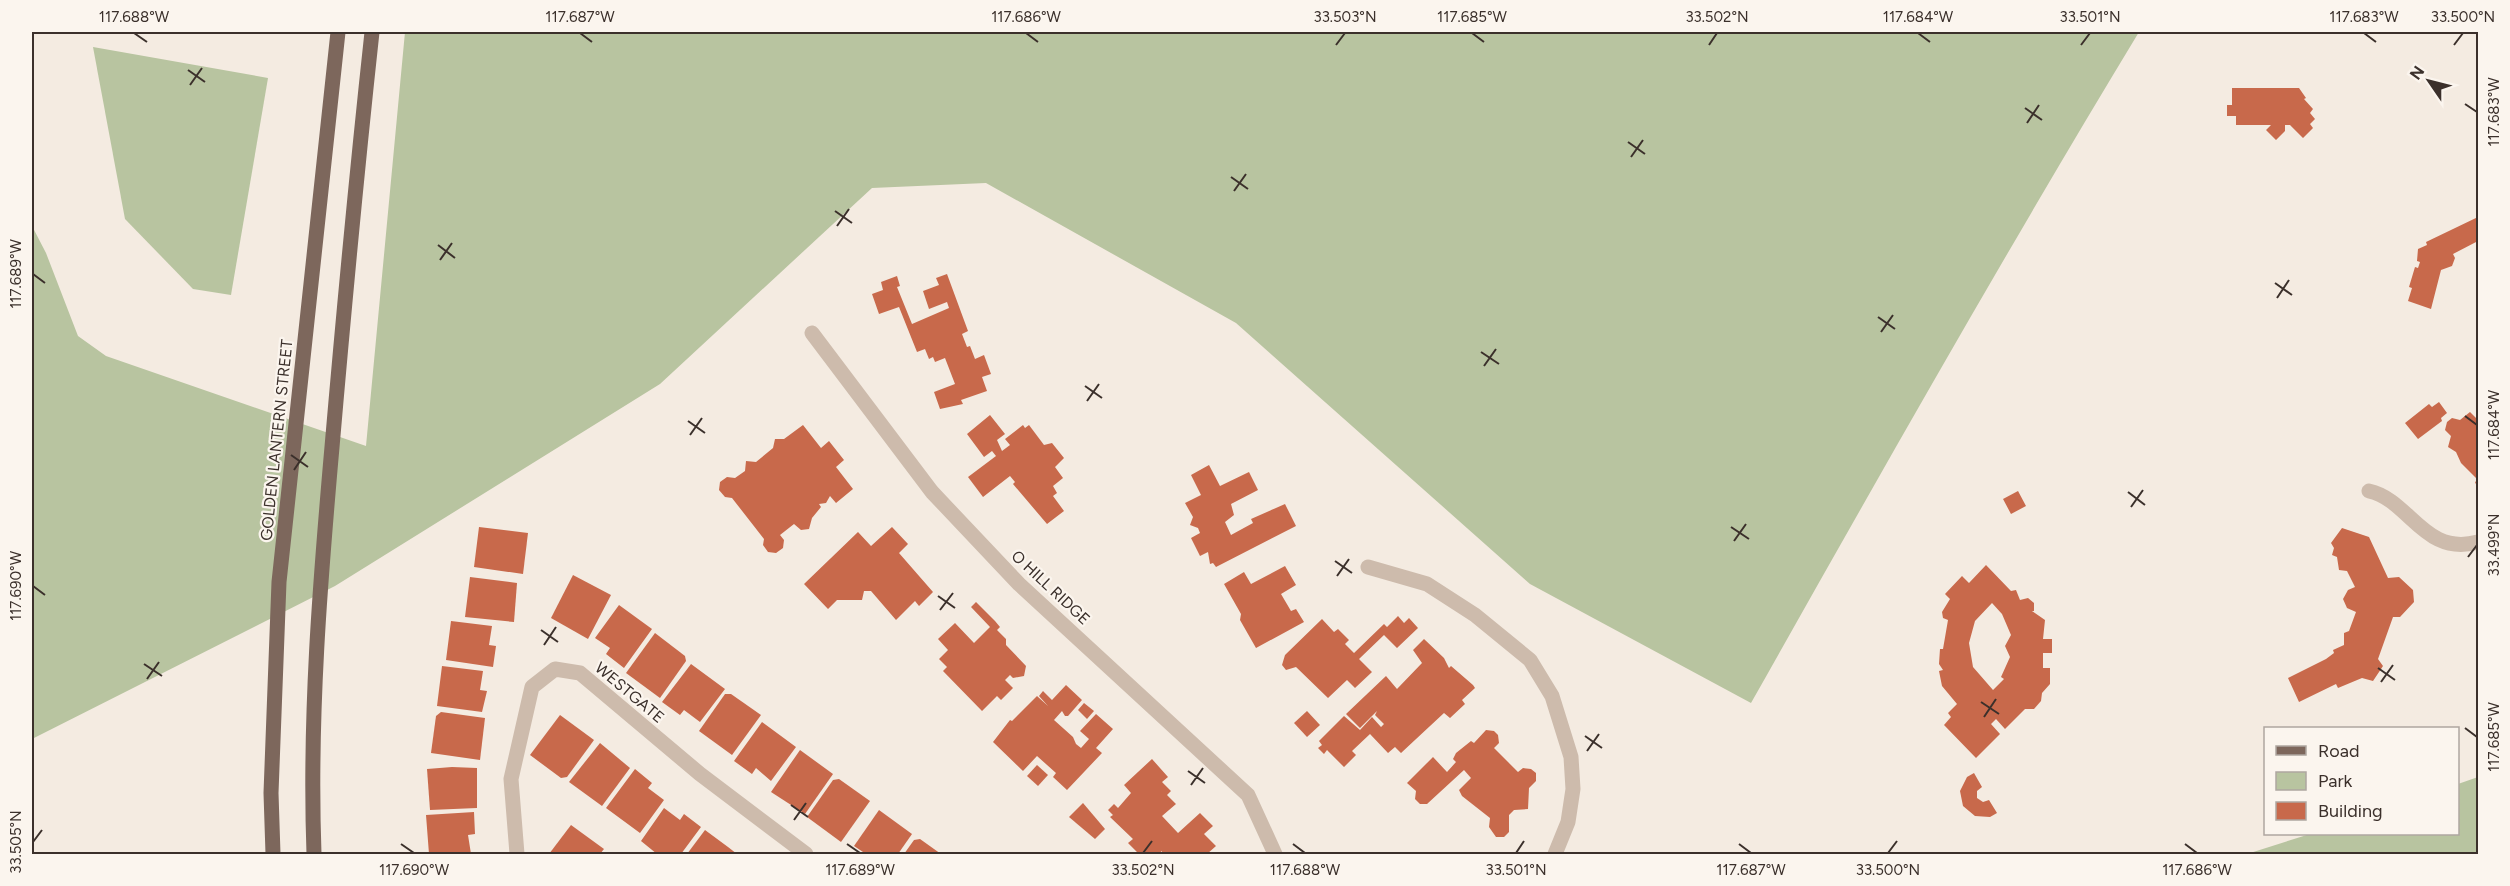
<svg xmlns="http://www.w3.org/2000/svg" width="2510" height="886" viewBox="0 0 2510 886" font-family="Figtree,sans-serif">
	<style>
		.green { fill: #b8c4a0 }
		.building { fill: #c8694b; fill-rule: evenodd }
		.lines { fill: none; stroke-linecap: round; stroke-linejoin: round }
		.street { stroke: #cdbbac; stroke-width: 15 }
		.primary { stroke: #7d675c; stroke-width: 15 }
		.ticks { fill: none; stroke: #3b302b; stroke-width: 2 }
		.labels { text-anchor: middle; stroke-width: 4.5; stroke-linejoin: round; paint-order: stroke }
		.street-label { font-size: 16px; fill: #3b302b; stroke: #fbf5ee }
		.neatline { fill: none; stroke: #3b302b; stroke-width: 2 }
		.ticks-label { font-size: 15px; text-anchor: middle; fill: #3b302b }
	</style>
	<rect width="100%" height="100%" fill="#f4ebe1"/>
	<g class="green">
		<path d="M405 32H2139C2005 253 1878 478 1751 703L1530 584 1236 323 986 183 872 188 660 384 335 586 32 739V226L46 253 78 336 106 356 366 446Z"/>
		<polygon points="93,47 268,78 231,295 193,289 125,219"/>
		<polygon points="2478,777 2478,854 2247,854 2310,834 2458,834 2458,784"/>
	</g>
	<g class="building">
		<polygon points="2232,88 2299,88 2306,98 2304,99 2313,109 2310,113 2315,119 2310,124 2313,128 2303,138 2290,125 2285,125 2285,131 2276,140 2266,130 2271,125 2236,125 2236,116 2227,116 2227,105 2232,105"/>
		<polygon points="2478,217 2478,241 2453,254 2455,258 2452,266 2441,270 2431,309 2408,301 2412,288 2409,287 2415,267 2418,268 2420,262 2417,261 2418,249 2427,245 2426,242"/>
		<polygon points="947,274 968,331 962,334 967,347 970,346 975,359 984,355 991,374 982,377 987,391 961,400 963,404 940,409 934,392 955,384 945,358 935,362 933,357 929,359 925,349 917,352 899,307 879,314 872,294 883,290 881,282 897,276 900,286 897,287 912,324 949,308 947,302 929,309 923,291 939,285 936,278"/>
		<polygon points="2439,402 2447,413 2441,418 2442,421 2418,439 2405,423 2429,404 2432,407"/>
		<polygon points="2470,412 2478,420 2478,489 2475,482 2478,480 2461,463 2456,452 2448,447 2451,436 2445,430 2447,422 2452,418 2460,420"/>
		<polygon points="990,415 1005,434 997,440 1002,451 1010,445 1005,439 1023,425 1025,428 1029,425 1044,445 1052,443 1064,458 1055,467 1063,478 1053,486 1057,493 1053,496 1064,511 1047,524 1013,484 1015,482 1010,476 983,497 968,477 996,456 992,451 984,457 967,434"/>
		<polygon points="803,425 821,448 829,441 844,460 836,467 853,489 836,503 830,496 826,503 819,504 821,507 812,518 809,529 801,530 794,524 780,535 784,540 783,548 776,553 768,552 763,545 764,539 732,498 725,497 719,490 720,482 727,477 735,478 745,471 746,461 756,462 773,448 775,439 784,439"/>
		<polygon points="1209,465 1220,486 1249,472 1258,490 1231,504 1234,515 1225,522 1231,535 1253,523 1251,519 1285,504 1296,526 1216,567 1213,563 1210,564 1208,552 1200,556 1191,538 1200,533 1198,528 1190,525 1193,517 1185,503 1201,495 1191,475"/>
		<polygon points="2018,491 2026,506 2011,514 2003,499"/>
		<polygon points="479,527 528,533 523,574 474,567"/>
		<polygon points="892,527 908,544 899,553 933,592 919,606 915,601 896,620 871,591 864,591 862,600 837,600 828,609 804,584 858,532 871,546"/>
		<polygon points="2342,528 2369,537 2388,578 2399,577 2413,590 2414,602 2400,617 2393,617 2378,659 2383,666 2373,681 2362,678 2338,688 2336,684 2299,702 2288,678 2326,659 2334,653 2333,650 2344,645 2344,633 2349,631 2356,612 2347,608 2343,599 2348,590 2355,587 2347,571 2339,570 2337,557 2332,555 2334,548 2331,543"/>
		<path d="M1986 565 2011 591 2016 590 2020 600 2028 598 2034 603V611H2032L2045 620 2043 639H2052V653H2043V668H2050V684L2042 693 2041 701 2034 709H2025L2005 729 1996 719 1991 724 2000 734 1976 758 1944 725 1951 717 1948 713 1957 704 1942 686 1939 671 1943 670 1939 664 1940 649H1943L1948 620 1943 618 1942 612 1950 599 1945 594 1962 576 1969 583ZM1992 603 2002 614 2011 635 2005 646 2010 657 2001 677 2004 679 1993 690 1973 667 1969 643 1975 621Z"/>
		<polygon points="1285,566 1296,585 1281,594 1291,611 1296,609 1304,622 1256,648 1240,620 1241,614 1224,584 1244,572 1251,584"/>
		<polygon points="573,575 611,595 588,639 551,618"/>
		<polygon points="470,577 517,583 514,622 465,617"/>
		<polygon points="976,602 995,621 1000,627 997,630 1006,639 1006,645 1026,666 1024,676 1013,678 1010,675 1005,680 1013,688 1001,700 997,696 982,711 943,671 947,667 939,659 948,650 938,639 955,623 974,643 990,627 971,607"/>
		<polygon points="619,605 652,629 624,668 606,654 610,648 595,638"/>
		<polygon points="1398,616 1404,623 1409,618 1418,628 1397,648 1384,635 1359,659 1372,672 1355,688 1347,680 1328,698 1296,667 1286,670 1282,665 1285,655 1322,619 1334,632 1338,629 1349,640 1345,644 1354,653 1384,624 1387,627"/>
		<polygon points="451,621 492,626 489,645 496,646 493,667 446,660"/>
		<polygon points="655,633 685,656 686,661 660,698 626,673"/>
		<polygon points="1424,639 1444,658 1449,668 1451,666 1473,685 1475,688 1462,700 1465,704 1450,718 1444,713 1401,753 1395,747 1388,753 1370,734 1352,751 1356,755 1344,767 1327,750 1324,754 1318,748 1322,745 1319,741 1344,716 1360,730 1372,717 1381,727 1384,724 1375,715 1377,711 1360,728 1346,714 1386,676 1397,689 1422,663 1413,650"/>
		<polygon points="691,664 725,689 700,722 684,710 680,715 662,702"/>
		<polygon points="442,666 483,671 480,690 487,691 482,712 437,706"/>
		<polygon points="1066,685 1082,700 1068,716 1065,716 1062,711 1054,720 1073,737 1076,744 1081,748 1089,739 1080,731 1096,714 1113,729 1096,748 1102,753 1067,790 1053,777 1056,773 1037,756 1023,771 993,742 1010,720 1012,721 1037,696 1048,706 1039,696 1043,691 1052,700"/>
		<polygon points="725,694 731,694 761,715 732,755 699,731"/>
		<polygon points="1084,703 1094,711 1087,719 1078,710"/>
		<polygon points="1307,711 1320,725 1307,737 1294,723"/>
		<polygon points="441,712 485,718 480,760 431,753 436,716"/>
		<polygon points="560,715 594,740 567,777 561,778 530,755"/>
		<polygon points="762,722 796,747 771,781 756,768 752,774 734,761"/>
		<polygon points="1486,730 1494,731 1498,735 1499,743 1494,748 1518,772 1523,768 1531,769 1536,773 1536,781 1529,788 1528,809 1514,810 1509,815 1509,832 1504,837 1496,837 1489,827 1490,818 1462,796 1459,790 1471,778 1464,770 1427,804 1420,804 1415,799 1416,791 1407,783 1433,757 1447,772 1456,762 1453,759 1456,753 1471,741 1474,743"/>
		<polygon points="600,743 630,768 602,806 569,782"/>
		<polygon points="800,750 833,774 805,814 771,792"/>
		<polygon points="1152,759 1168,777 1162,782 1171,791 1167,795 1176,804 1162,816 1178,833 1200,813 1213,826 1204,834 1216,846 1207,854 1162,854 1162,851 1158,854 1139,854 1128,843 1133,839 1110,817 1113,815 1108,810 1114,804 1118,808 1131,793 1124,785"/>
		<polygon points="1037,765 1048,775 1038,786 1027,776"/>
		<polygon points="452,767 477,768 477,808 430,810 427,769"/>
		<polygon points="635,769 652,783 648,788 664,800 640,833 606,808"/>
		<polygon points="1974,773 1982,787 1977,791 1977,798 1983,802 1989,800 1997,813 1990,817 1975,816 1963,806 1960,791 1967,777"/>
		<polygon points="839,779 870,801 841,842 807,817 833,780"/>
		<polygon points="1083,803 1105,829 1095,839 1069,817"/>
		<polygon points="664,808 680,820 684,814 701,827 681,854 657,854 641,841"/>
		<polygon points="879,810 912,834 898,854 866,854 854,846"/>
		<polygon points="474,812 475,834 468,835 471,854 429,854 426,815"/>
		<polygon points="571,825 604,849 600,854 549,854"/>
		<polygon points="705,830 728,847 737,854 687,854"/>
		<polygon points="920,839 941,854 904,854 914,840"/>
	</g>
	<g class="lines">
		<g class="street">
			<polyline points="812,333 932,492 1019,584 1248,795 1275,854"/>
			<path d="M2369 491C2410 500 2424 557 2478 542"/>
			<polyline points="1368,567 1427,584 1475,615 1530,660 1552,696 1571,757 1573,789 1568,822 1555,854"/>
			<polyline points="517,854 511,779 532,687 555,669 580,673 700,774 806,854"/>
		</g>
		<g class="primary">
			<polyline points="273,854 271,793 279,582 338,32"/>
			<path d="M314 854C309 718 320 583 332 447 344 308 357 170 372 32"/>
		</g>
	</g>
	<path class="ticks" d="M134 33 147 42M580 33 592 42M1026 33 1038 42M1472 33 1484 42M1918 33 1930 42M2364 33 2376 42M1336 45 1345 33M1709 45 1717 33M2081 45 2090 33M2454 45 2463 33M188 70 205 82M190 85 202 68M2465 104 2477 112M2025 108 2042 120M2027 123 2039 105M1628 142 1645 154M1631 157 1643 140M1231 177 1248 189M1234 191 1246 174M835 211 852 223M837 226 849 209M438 245 455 258M440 260 452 243M33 274 45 283M2275 283 2292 295M2277 298 2289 280M1878 317 1895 329M1881 332 1893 315M1481 352 1499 364M1484 366 1496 349M1085 386 1102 398M1087 401 1099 384M2465 416 2477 425M688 421 705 433M690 435 702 418M291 455 308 467M294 470 306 452M2128 492 2145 505M2131 507 2143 490M1731 527 1749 539M1734 541 1746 524M2468 557 2477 545M1335 561 1352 573M1337 576 1349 559M33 586 45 595M938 596 955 608M940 610 953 593M541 630 558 642M544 645 556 627M144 664 162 676M2378 668 2395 680M147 679 159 662M2381 682 2393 665M1981 702 1999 714M1984 717 1996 699M2465 728 2477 737M1585 736 1602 748M1587 751 1599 734M1188 771 1205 783M1191 785 1203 768M791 805 808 817M794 820 806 803M33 842 42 830M401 844 414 853M847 844 860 853M1293 844 1305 853M1739 844 1751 853M2185 844 2197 853M1143 853 1152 841M1516 853 1524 841M1888 853 1897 841"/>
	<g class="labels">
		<g class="street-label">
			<text transform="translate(276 440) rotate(-84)" y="6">GOLDEN LANTERN STREET</text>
			<text transform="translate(1051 587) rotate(43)" y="6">O HILL RIDGE</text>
			<text transform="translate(630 692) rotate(40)" y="6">WESTGATE</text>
		</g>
	</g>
	<rect width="2510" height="886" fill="none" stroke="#fbf5ee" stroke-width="66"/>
	<rect x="2264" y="727" width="195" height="108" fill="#fbf5ee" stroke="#aea6a0" stroke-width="1.5"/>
	<rect x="2276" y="746" width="30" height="9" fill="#7d675c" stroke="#aea6a0" stroke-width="1.5"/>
	<text x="2318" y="757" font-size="18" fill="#3b302b">Road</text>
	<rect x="2276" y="772" width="30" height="18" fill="#b8c4a0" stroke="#aea6a0" stroke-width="1.5"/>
	<text x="2318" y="787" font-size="18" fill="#3b302b">Park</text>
	<rect x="2276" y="802" width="30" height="18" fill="#c8694b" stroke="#aea6a0" stroke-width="1.5"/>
	<text x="2318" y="817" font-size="18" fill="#3b302b">Building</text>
	<g transform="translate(2429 81) rotate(305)" stroke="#fbf5ee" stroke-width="4.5" paint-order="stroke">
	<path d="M0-4.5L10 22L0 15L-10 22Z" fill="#3b302b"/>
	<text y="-9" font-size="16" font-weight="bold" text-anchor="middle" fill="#3b302b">N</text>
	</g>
	<rect x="33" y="33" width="2444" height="820" class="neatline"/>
	<g class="ticks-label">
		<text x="134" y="22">117.688°W</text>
		<text x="580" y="22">117.687°W</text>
		<text x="1026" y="22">117.686°W</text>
		<text x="1345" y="22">33.503°N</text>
		<text x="1472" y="22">117.685°W</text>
		<text x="1717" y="22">33.502°N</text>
		<text x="1918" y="22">117.684°W</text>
		<text x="2090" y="22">33.501°N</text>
		<text x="2364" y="22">117.683°W</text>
		<text x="2463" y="22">33.500°N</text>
		<text transform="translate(2494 112) rotate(-90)" y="5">117.683°W</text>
		<text transform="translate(16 274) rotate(-90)" y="5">117.689°W</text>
		<text transform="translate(2494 425) rotate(-90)" y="5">117.684°W</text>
		<text transform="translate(2494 545) rotate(-90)" y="5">33.499°N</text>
		<text transform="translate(16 586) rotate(-90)" y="5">117.690°W</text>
		<text transform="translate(2494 737) rotate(-90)" y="5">117.685°W</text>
		<text transform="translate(16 842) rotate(-90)" y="5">33.505°N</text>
		<text x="414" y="875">117.690°W</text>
		<text x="860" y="875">117.689°W</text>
		<text x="1143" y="875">33.502°N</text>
		<text x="1305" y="875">117.688°W</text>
		<text x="1516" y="875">33.501°N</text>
		<text x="1751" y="875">117.687°W</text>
		<text x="1888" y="875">33.500°N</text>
		<text x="2197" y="875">117.686°W</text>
	</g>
</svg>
